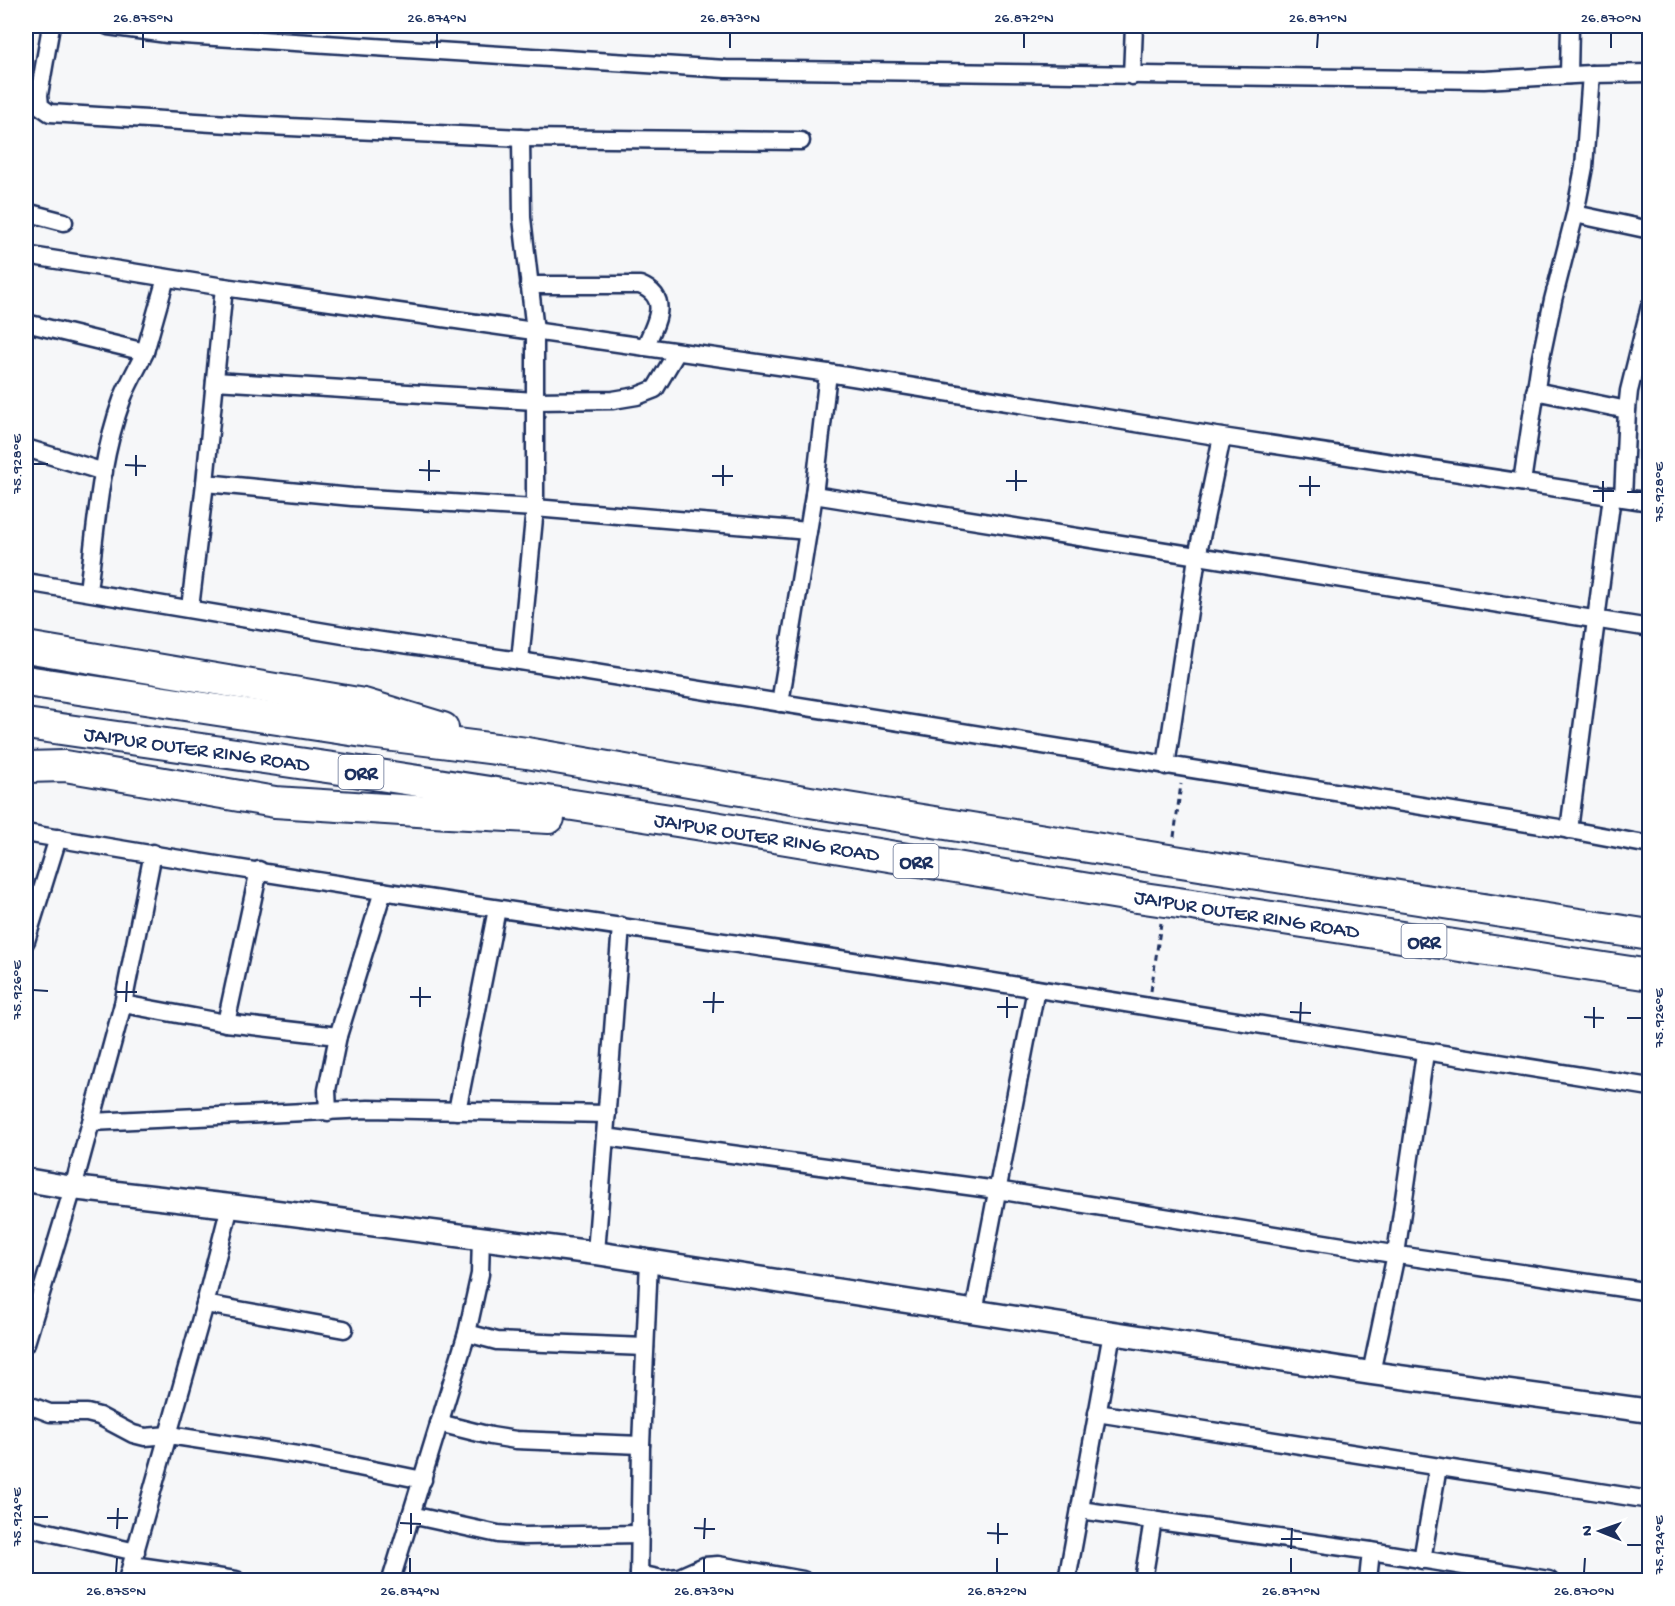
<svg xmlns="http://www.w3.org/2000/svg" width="1675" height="1606" viewBox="0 0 1675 1606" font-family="'Gochi Hand',sans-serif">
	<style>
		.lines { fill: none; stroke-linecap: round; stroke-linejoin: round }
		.street-casing { stroke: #1b2f5e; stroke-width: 21 }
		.secondary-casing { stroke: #1b2f5e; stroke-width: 27 }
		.highway-casing { stroke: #1b2f5e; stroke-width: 34 }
		.path { stroke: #1b2f5e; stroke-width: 3; stroke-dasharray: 6 4.5; stroke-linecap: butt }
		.street { stroke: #fff; stroke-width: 16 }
		.secondary { stroke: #fff; stroke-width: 22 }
		.highway { stroke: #fff; stroke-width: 30 }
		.highway-bridge-casing { stroke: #1b2f5e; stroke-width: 34; stroke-linecap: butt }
		.highway-bridge { stroke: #fff; stroke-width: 30 }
		.ticks { fill: none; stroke: #1b2f5e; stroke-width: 2 }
		.labels { text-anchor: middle; stroke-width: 4.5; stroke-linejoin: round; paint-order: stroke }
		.shield { fill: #fff; stroke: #5f6d8e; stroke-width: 1.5 }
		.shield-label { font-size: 20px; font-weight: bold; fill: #1b2f5e }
		.street-label { font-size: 21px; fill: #1b2f5e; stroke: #fff }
		.neatline { fill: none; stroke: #1b2f5e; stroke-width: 2 }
		.ticks-label { font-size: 15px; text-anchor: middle; fill: #1b2f5e }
	</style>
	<rect width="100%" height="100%" fill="#f6f7f9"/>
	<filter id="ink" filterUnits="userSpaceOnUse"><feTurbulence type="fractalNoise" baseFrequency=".0167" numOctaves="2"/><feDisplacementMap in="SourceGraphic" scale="12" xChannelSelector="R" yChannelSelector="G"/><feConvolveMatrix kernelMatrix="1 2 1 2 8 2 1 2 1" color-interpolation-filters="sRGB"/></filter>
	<g filter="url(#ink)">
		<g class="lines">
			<g class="street-casing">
				<g id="street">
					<polyline points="51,26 39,95 40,106 50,113 245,125 521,138 801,141"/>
					<polyline points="108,26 167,34 726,69 1484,80 1591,74 1650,73"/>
					<polyline points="1569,75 1570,26"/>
					<polyline points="1132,76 1134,26"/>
					<polyline points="26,212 64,222"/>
					<polyline points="1575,214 1650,230"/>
					<polyline points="26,255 224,287 828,373 1222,437 1650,502"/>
					<path d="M529 285H640C672 298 655 324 645 347"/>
					<polyline points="224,287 205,483 352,497 535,508 808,531"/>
					<polyline points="26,323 145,352 166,278"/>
					<polyline points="828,373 814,495 1650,628"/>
					<polyline points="215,381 535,401 613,400 637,396 655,389 677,352"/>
					<polyline points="1535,391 1627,410"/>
					<polyline points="26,448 104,472"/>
					<polyline points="1522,482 1540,362 1553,300 1575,214 1584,167 1591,74"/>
					<polyline points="1623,498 1627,410 1629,391 1650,306"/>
					<polyline points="26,582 361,638 520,661 1559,828 1650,845"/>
					<path d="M88 591C96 527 100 458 123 397 129 382 138 367 145 352"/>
					<polyline points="190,608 205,483"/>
					<polyline points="520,661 535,508 535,331 522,218 521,138"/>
					<polyline points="780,703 814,495"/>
					<polyline points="1166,766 1197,557 1222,437"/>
					<polyline points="1569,830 1612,496"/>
					<path d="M26 833C335 887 646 930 956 976 1188 1011 1418 1052 1650 1087"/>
					<polyline points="26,941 58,838"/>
					<polyline points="123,1004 226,1023 338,1036"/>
					<polyline points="226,1023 259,870"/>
					<polyline points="457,1111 497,909"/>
					<polyline points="328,1112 327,1090 338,1036 383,891"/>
					<polyline points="91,1122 368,1109 607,1114"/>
					<polyline points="605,1137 997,1190 1405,1256 1650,1292"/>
					<polyline points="596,1253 621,926"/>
					<polyline points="205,1304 344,1329"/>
					<polyline points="974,1312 1036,989"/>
					<polyline points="467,1333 497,1341 645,1347"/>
					<polyline points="26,1343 73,1188 123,1004 153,853"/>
					<polyline points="1371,1373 1396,1254 1425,1053"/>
					<polyline points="26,1404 50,1413 87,1413 99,1416 133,1434 145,1437 169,1435 304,1456 423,1480"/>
					<polyline points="1097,1413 1650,1500"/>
					<polyline points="439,1423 491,1436 516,1440 641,1445"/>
					<polyline points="1080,1510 1371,1551 1549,1580"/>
					<polyline points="411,1515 498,1534 524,1536 640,1534"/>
					<polyline points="26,1527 136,1552"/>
					<polyline points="1422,1560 1438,1467"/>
					<polyline points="132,1565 236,1580"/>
					<polyline points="639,1574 663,1579 679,1577 704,1566 718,1565 803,1580"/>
					<polyline points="127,1580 205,1304 230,1206"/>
					<polyline points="391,1580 467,1333 480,1274 481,1237"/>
					<polyline points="639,1580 641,1445 649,1261"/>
					<polyline points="1067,1580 1112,1333"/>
					<polyline points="1143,1580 1153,1520"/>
					<polyline points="1368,1580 1371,1551"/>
				</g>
			</g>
			<g class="secondary-casing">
				<polyline id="secondary" points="26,1180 73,1188 230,1206 596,1253 1371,1373 1650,1411"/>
			</g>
			<g class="highway-casing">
				<g id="highway">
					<polyline points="26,647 364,704 443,728"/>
					<polyline points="26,681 370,733 527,753 810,802 1144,856"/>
					<polyline points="26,724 347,770 696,824 1137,897"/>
					<polyline points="26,767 65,766 275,802 449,813 549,818"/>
					<polyline points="1206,866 1650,935"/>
					<polyline points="1199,906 1650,975"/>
				</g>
			</g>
			<g class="path">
				<polyline points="1174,837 1181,784"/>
				<polyline points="1151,991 1161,923"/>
			</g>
			<use href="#street" class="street"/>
			<use href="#secondary" class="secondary"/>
			<use href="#highway" class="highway"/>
			<g class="highway-bridge-casing">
				<g id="highway-bridge">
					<polyline points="1144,856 1206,866"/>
					<polyline points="1137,897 1199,906"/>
				</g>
			</g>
			<use href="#highway-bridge" class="highway-bridge"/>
		</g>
	</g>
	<path class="ticks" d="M143 48V33M437 48V33M730 48V33M1024 48V33M1317 48 1318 33M1611 48V33M33 464H48M125 465 146 466M419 470 440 471M136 476V455M712 476H733M429 481V460M1006 481H1027M723 486V465M1299 486H1320M1016 491V470M1593 491H1614M1627 492H1642M1310 496V476M1603 502V481M33 990 48 991M116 992H137M410 997H431M126 1002 127 981M703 1002H724M420 1007V987M997 1007H1018M1290 1012 1311 1013M713 1013 714 992M1584 1017 1604 1018M1007 1018V997M1627 1018H1642M1300 1023 1301 1002M1594 1028V1007M33 1517H48M107 1518H128M400 1523 421 1524M694 1528 715 1529M117 1529 118 1508M987 1533 1008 1534M411 1534V1513M704 1539 705 1518M1281 1539H1302M998 1544V1523M1627 1545H1642M1291 1549 1292 1528M116 1573 117 1558M410 1573V1558M704 1573V1558M997 1573V1558M1291 1573V1558M1584 1573 1585 1558"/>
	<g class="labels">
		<g class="shield">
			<rect x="338.5" y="755" width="45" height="34" rx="4.5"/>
			<rect x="893.5" y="844" width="45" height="34" rx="4.5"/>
			<rect x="1401.5" y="924" width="45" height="34" rx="4.5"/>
		</g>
		<g class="shield-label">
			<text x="361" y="779">ORR</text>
			<text x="916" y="868">ORR</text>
			<text x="1424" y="948">ORR</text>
		</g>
		<g class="street-label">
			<text transform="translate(197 748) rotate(8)" y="7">JAIPUR OUTER RING ROAD</text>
			<text transform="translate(767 836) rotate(9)" y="7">JAIPUR OUTER RING ROAD</text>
			<text transform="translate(1247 913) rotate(9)" y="7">JAIPUR OUTER RING ROAD</text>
		</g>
	</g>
	<rect width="1675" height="1606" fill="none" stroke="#fff" stroke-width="66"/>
	<g transform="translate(1600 1531) rotate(271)" stroke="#ffffff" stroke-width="4.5" paint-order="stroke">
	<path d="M0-4.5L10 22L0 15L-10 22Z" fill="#1b2f5e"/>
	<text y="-9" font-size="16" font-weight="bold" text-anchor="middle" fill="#1b2f5e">N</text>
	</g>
	<rect x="33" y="33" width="1609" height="1540" class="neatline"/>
	<g class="ticks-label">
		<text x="143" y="22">26.875°N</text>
		<text x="437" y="22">26.874°N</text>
		<text x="730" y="22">26.873°N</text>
		<text x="1024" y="22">26.872°N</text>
		<text x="1318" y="22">26.871°N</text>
		<text x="1611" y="22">26.870°N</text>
		<text transform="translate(16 464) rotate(-90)" y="5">75.928°E</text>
		<text transform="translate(1658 492) rotate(-90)" y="5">75.928°E</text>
		<text transform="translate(16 990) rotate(-90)" y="5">75.926°E</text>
		<text transform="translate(1658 1018) rotate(-90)" y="5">75.926°E</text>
		<text transform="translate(16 1517) rotate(-90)" y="5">75.924°E</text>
		<text transform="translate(1658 1545) rotate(-90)" y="5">75.924°E</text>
		<text x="116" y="1595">26.875°N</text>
		<text x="410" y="1595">26.874°N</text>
		<text x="704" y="1595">26.873°N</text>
		<text x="997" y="1595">26.872°N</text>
		<text x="1291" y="1595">26.871°N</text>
		<text x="1584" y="1595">26.870°N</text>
	</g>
</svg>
